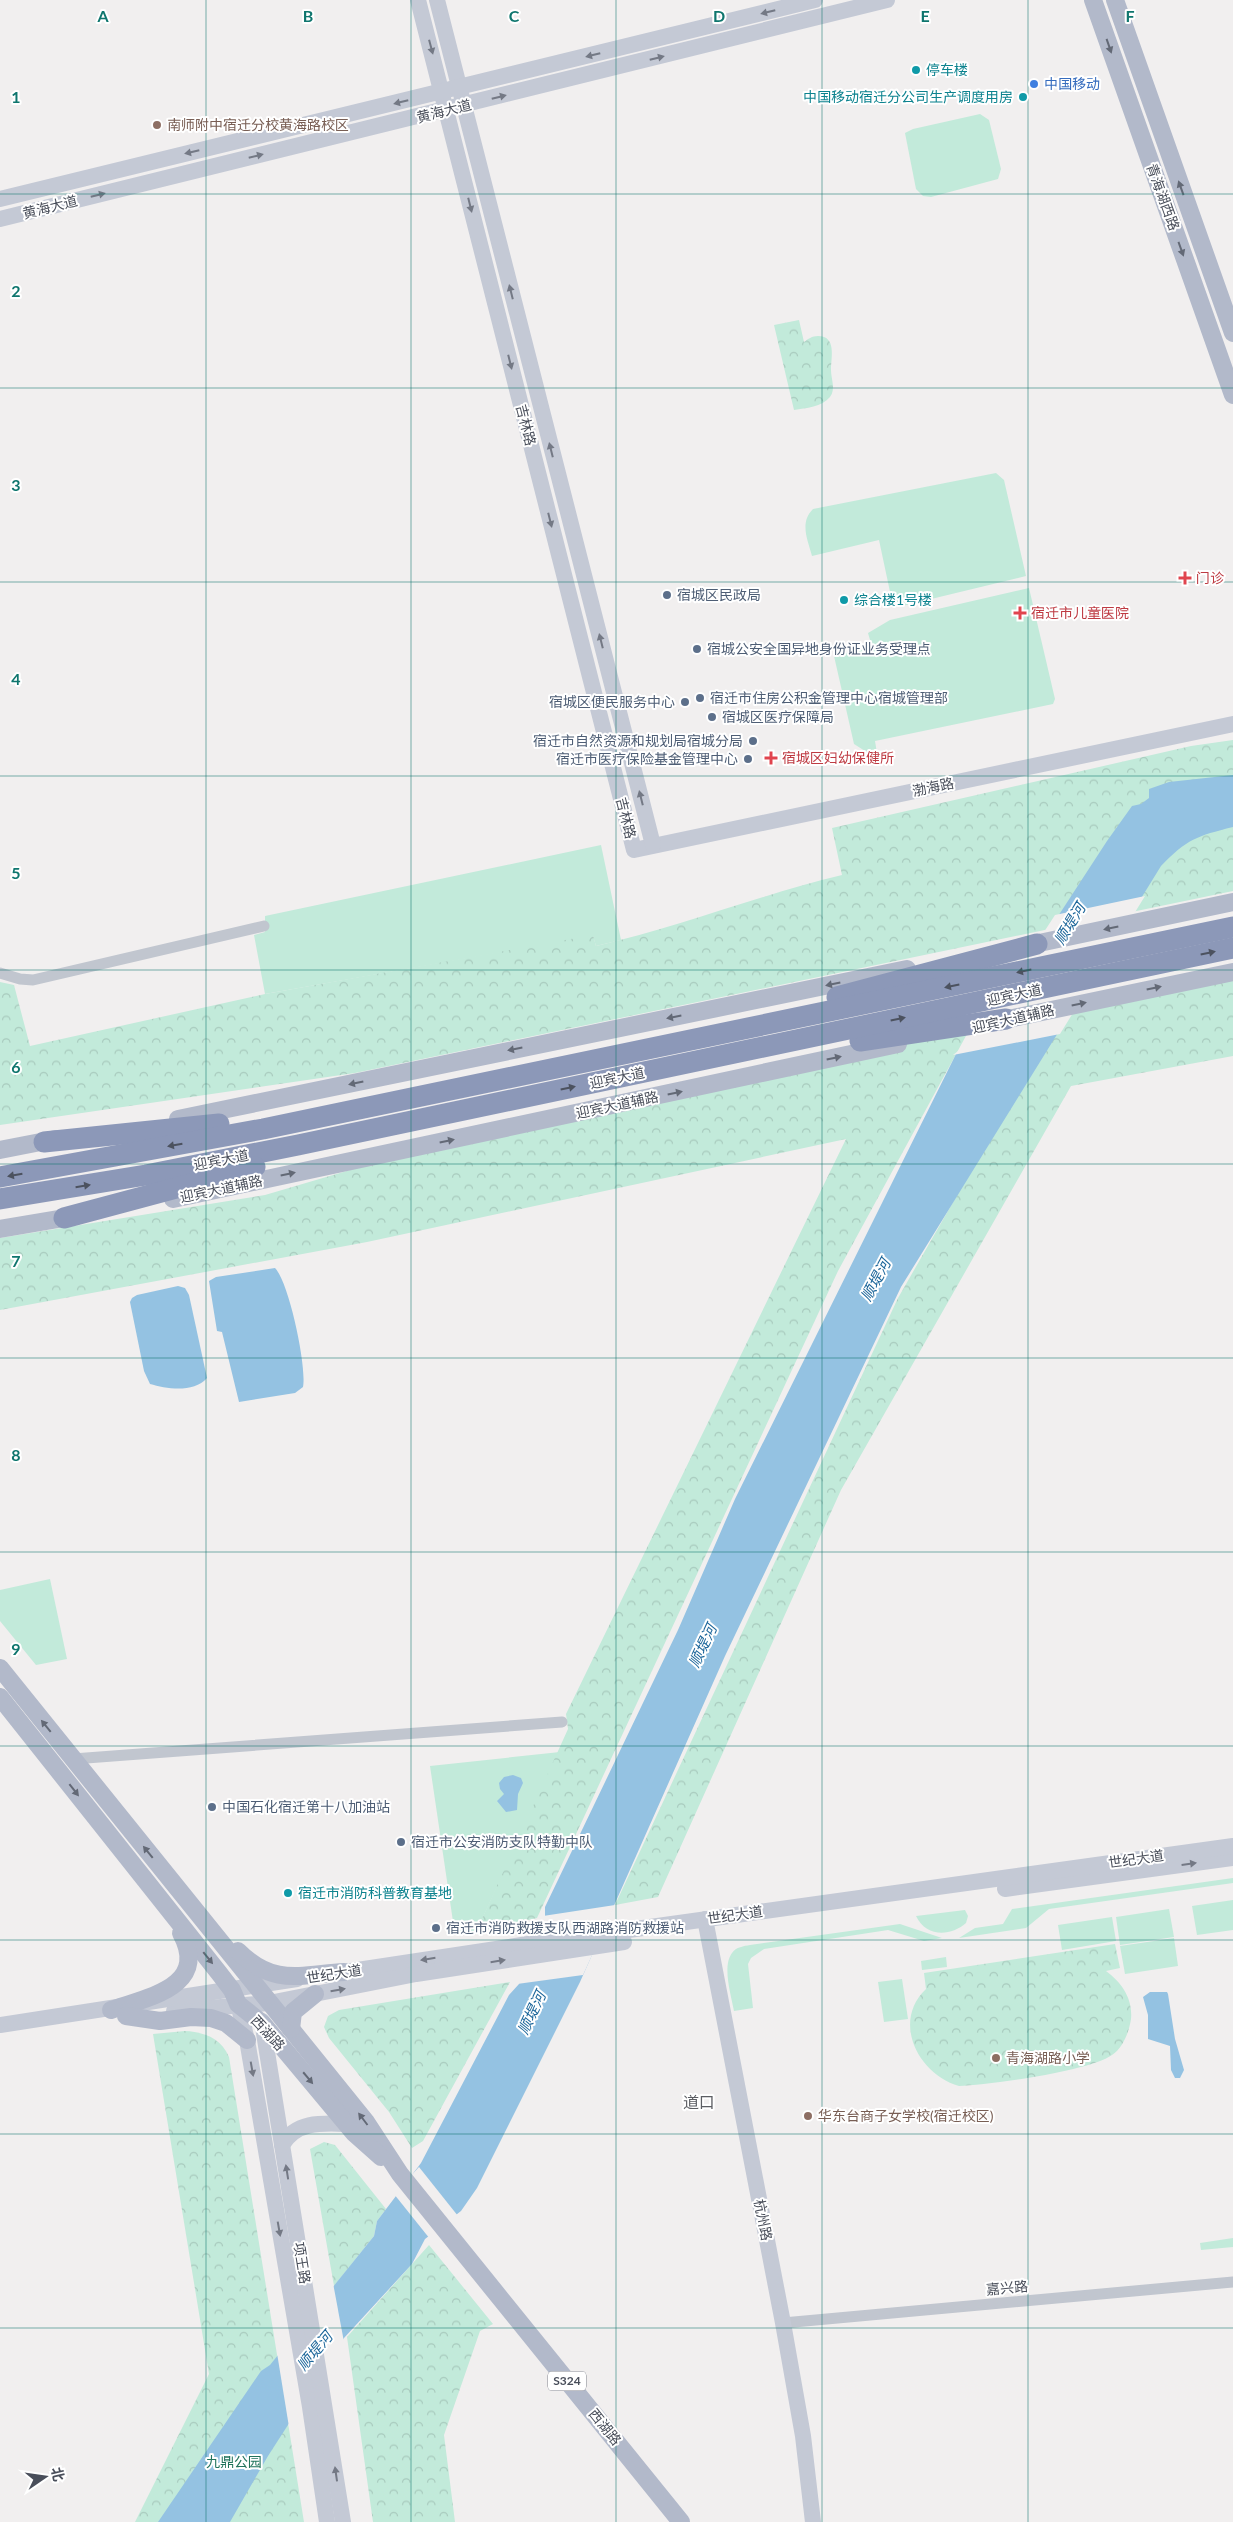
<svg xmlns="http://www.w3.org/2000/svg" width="1233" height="2522" viewBox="0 0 1233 2522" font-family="Lato,'Noto Sans SC',sans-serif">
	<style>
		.green { fill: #c2eada }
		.forest { fill: url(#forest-crowns) }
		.water { fill: #94c2e2 }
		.pier { fill: #f1efef }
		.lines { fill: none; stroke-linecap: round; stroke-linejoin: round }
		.street { stroke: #c1c6cf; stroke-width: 11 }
		.secondary { stroke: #c4c9d5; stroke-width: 16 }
		.primary { stroke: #b2b9ca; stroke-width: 18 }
		.highway { stroke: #8c98b8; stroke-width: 21 }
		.oneway { fill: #747985 }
		.oneway2 { fill: #636976 }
		.oneway3 { fill: #4c525f }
		.grid { fill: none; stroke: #0f766e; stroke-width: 1; stroke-opacity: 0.55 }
		.culture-dot { fill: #0f9aa8; stroke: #fff; stroke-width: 2 }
		.shop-dot { fill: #3f7fe0; stroke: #fff; stroke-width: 2 }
		.education-dot { fill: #8d6e63; stroke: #fff; stroke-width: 2 }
		.health-dot { fill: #e0444e; stroke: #fff; stroke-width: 2 }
		.service-dot { fill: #5c6f8a; stroke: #fff; stroke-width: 2 }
		.labels { text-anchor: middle; stroke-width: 4; stroke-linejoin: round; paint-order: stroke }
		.shield { fill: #fff; stroke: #80838c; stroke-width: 1 }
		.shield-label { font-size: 12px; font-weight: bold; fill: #494e5a }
		.culture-label { font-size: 14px; fill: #0d838f; stroke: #fff; text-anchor: start }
		.shop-label { font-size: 14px; fill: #366cbe; stroke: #fff; text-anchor: start }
		.street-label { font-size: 14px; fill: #494e5a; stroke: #fff }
		.education-label { font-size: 14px; fill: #785e54; stroke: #fff; text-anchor: start }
		.health-label { font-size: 14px; fill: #be3a42; stroke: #fff; text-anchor: start }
		.service-label { font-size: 14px; fill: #4e5e75; stroke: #fff; text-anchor: start }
		.park-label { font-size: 14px; fill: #22745c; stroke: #fff }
		.water-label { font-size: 15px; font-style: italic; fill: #1c669a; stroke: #fff }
		.quarter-label { font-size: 16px; fill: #5c5e63; stroke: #fff }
		.grid-label { font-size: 16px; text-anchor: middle; font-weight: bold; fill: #0f766e; stroke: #fff; stroke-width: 4; stroke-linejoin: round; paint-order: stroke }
	</style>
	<defs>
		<pattern id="forest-crowns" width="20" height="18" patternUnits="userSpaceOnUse" patternTransform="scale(1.25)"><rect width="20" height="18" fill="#c2eada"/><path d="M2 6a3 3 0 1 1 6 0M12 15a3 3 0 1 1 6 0" fill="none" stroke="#a8cabd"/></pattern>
	</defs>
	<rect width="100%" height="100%" fill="#f1efef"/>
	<g class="green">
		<polygon points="980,114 989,120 1001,169 998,179 931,197 923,196 916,189 905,133 913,129"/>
		<path d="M996 473 1004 480 1026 576 898 607 893 606 879 540 812 556C808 540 799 523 813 509Z"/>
		<polygon points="1029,588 1055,699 1053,704 875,741 877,753 865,751 854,744 834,656 872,647 868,633 890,620"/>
		<polygon points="601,845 621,940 596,946 593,936 265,994 254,935 265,932 265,916"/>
		<polygon points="50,1579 67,1659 36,1665 0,1621 0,1590"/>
		<polygon points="560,1752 476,1932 455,1935 430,1766"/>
		<polygon points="1233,1878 1233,1883 1049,1909 1026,1928 959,1938 975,1928 1003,1924 1012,1909"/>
		<polygon points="1233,1900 1233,1930 1197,1935 1192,1906"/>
		<polygon points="1169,1909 1174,1937 1120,1945 1116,1917"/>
		<path d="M965 1910 968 1916 966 1923C950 1937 926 1937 916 1916Z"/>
		<polygon points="1112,1917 1116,1941 1062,1950 1058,1925"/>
		<path d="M900 1924 942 1938 924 1941 888 1930 764 1949 751 1958 748 1964 753 2008 734 2011C731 1995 722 1966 732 1953 736 1947 744 1946 750 1945Z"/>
		<polygon points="1174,1938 1178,1966 1125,1974 1120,1946"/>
		<polygon points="946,1957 947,1967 922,1970 921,1961"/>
		<polygon points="902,1979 908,2019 884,2022 878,1982"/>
		<polygon points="1233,2238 1233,2247 1201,2250 1200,2243"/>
	</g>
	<g class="forest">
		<path d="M799 320 804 342C808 339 812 336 818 336 837 336 831 358 831 370 831 379 836 389 830 397 822 407 806 408 794 410L774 325Z"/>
		<path d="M1233 740V891L355 1073 0 1125V982L14 985 30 1046 265 994 593 935 596 946C679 927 759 895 842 875L832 828 1191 746Z"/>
		<polygon points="1233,970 1233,1056 1071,1086 841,1490 658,1897 615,1905 898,1298 1065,1007"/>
		<polygon points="959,1029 967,1034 838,1271 537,1918 476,1932 568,1729 566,1714 846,1139 367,1242 0,1310 0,1238 265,1195 486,1130"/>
		<path d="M1115 1944 1120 1968 1106 1971C1121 1982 1133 1998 1131 2019 1129 2032 1123 2048 1112 2055 1090 2071 989 2085 959 2086 919 2075 891 2022 926 1989L924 1973Z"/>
		<polygon points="510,1982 423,2141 412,2148 389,2112 329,2038 324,2027 328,2016 339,2010"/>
		<path d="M185 2031C204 2032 221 2038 229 2057L304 2522H135L209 2374 153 2034Z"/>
		<polygon points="324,2142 335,2145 386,2209 377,2221 374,2236 334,2286 310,2149"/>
		<polygon points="429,2245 493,2324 480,2331 444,2435 455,2522 373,2522 347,2337"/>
	</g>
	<g class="water">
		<path d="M1233 775V827C1197 836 1187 839 1161 866L901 1287 725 1656 580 1982 477 2188 461 2211 425 2239 412 2264 344 2338 268 2456 230 2522H158L261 2371 270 2365 374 2236 377 2221 421 2163 509 1995 519 1984 545 1916V1907L678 1630 735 1499 956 1054 978 1039 1107 841 1132 806 1141 804 1149 798V789L1169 782Z"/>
		<path d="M275 1268C289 1282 307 1367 303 1387L295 1393 239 1402 222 1332 217 1331 209 1281 216 1277Z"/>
		<path d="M178 1286 185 1288 189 1295 207 1378C194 1393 167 1389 150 1384L144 1371 130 1302 132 1298 137 1295Z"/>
		<polygon points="513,1775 521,1778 523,1783 518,1794 517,1810 506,1812 497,1801 504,1794 500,1789 499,1783 504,1777"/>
		<polygon points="1150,1992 1167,1992 1168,1994 1175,2039 1184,2070 1180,2078 1175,2078 1171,2070 1170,2046 1148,2039 1148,2015 1143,1997"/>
	</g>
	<g class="pier">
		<polygon points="1145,896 1060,1034 953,1055 976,1037 1055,915"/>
		<polygon points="615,1905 583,1975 517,1984 543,1916"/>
		<polygon points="419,2167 458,2216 430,2239 394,2194"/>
		<polygon points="333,2283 344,2342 289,2427 277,2353"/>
	</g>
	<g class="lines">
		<g class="street">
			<polyline points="0,973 20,979 33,980 264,926"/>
			<polyline points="73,1759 562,1722"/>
			<polyline points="783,2323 1233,2282"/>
		</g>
		<g class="secondary">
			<polyline points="418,0 634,850 1233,724"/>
			<polyline points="437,0 653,845"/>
			<polyline points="0,199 815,0"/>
			<polyline points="0,219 887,0"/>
			<polyline points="1005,1889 1233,1858"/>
			<polyline points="705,1919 783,2323 803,2436 813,2522"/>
			<polyline points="331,1974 528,1944 1233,1846"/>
			<polyline points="238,2004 247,2040 310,2407 327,2522"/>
			<polyline points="174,2011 269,2003 416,1974 624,1942"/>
			<polyline points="262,2021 343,2522"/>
			<polyline points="0,2025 297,1979"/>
			<path d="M282 2145C296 2121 322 2123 347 2124"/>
		</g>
		<g class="primary">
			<polyline points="1093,0 1233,395"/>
			<polyline points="1115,0 1233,333"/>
			<polyline points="1025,946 1233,902"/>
			<polyline points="994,1022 1233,972"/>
			<polyline points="178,1119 907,969"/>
			<polyline points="0,1150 56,1139"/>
			<polyline points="173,1199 898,1044"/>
			<polyline points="0,1229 76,1216"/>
			<polyline points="0,1668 366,2122 400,2174 681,2522"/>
			<polyline points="0,1697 219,1973 232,1990 238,2004 263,2024 354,2133 381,2157"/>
			<path d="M238 1951C273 1986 299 1975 344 1972"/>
			<path d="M111 2010C148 1997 210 1987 181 1933"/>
			<polyline points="126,2016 160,2021 191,2017 211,2018 226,2023 247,2040"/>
			<polyline points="291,2029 293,2012 315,1994"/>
		</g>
		<g class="highway">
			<polyline points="837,997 1037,944"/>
			<polyline points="860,1041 1006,1019"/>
			<polyline points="44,1142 219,1124"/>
			<polyline points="0,1177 263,1129 1233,927"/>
			<polyline points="0,1199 146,1175 298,1145 1233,948"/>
			<polyline points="64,1218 255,1167"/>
		</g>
	</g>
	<defs><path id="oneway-solid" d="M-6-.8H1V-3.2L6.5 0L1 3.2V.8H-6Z" transform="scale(1.25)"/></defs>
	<g class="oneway">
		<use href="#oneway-solid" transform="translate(768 12) rotate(166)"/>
		<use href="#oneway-solid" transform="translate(431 47) rotate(75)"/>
		<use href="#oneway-solid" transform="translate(593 55) rotate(166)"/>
		<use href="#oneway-solid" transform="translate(657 58) rotate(-14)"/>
		<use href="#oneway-solid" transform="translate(499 97) rotate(-14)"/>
		<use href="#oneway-solid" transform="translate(401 102) rotate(166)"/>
		<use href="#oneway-solid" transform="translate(192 152) rotate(167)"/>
		<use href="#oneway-solid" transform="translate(256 156) rotate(-14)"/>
		<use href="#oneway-solid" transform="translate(98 195) rotate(-14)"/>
		<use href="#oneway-solid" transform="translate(470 205) rotate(76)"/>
		<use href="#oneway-solid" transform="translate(511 292) rotate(-104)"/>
		<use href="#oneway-solid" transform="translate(510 362) rotate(76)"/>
		<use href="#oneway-solid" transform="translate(551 450) rotate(-104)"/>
		<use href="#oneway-solid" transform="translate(550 520) rotate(76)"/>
		<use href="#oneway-solid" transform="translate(601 641) rotate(-104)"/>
		<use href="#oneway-solid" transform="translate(641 798) rotate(-104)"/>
		<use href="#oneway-solid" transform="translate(1189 1864) rotate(-8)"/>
		<use href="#oneway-solid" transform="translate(428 1959) rotate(171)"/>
		<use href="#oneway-solid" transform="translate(498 1961) rotate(-9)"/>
		<use href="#oneway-solid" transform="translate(338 1990) rotate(-10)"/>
		<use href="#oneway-solid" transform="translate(252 2069) rotate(80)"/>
		<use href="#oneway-solid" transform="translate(287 2172) rotate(-99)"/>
		<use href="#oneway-solid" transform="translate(279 2229) rotate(80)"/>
		<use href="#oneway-solid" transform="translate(336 2474) rotate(-98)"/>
	</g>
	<g class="oneway2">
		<use href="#oneway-solid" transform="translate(1109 46) rotate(71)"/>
		<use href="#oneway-solid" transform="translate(1181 188) rotate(-110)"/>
		<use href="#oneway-solid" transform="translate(1181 249) rotate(70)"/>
		<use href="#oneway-solid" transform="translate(1111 928) rotate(168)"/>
		<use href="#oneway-solid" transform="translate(833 984) rotate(168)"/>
		<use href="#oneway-solid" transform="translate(1154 988) rotate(-12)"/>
		<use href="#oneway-solid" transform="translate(1079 1004) rotate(-12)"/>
		<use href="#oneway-solid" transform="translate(674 1017) rotate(169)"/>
		<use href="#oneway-solid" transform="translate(515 1049) rotate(169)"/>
		<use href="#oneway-solid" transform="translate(834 1058) rotate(-12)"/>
		<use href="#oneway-solid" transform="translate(356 1083) rotate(168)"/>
		<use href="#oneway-solid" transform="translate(675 1093) rotate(-12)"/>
		<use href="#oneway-solid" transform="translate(447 1141) rotate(-12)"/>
		<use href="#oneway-solid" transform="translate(288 1174) rotate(-12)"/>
		<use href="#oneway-solid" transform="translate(46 1726) rotate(-129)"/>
		<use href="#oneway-solid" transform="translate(74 1790) rotate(52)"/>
		<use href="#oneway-solid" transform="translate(148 1852) rotate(-129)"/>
		<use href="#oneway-solid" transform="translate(208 1958) rotate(51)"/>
		<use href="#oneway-solid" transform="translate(308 2078) rotate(50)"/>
		<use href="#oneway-solid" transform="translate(363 2119) rotate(-127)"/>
	</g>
	<g class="oneway3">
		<use href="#oneway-solid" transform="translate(1208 953) rotate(-12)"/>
		<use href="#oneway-solid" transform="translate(1024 971) rotate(168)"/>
		<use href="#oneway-solid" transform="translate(952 986) rotate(168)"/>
		<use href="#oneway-solid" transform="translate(898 1019) rotate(-12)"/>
		<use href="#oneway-solid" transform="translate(568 1088) rotate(-12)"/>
		<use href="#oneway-solid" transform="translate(175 1145) rotate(170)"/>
		<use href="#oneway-solid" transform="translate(15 1175) rotate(170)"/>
		<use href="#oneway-solid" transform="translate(83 1186) rotate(-9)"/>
	</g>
	<path class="grid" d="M206 0V2522M411 0V2522M616 0V2522M822 0V2522M1028 0V2522M0 194H1233M0 388H1233M0 582H1233M0 776H1233M0 970H1233M0 1164H1233M0 1358H1233M0 1552H1233M0 1746H1233M0 1940H1233M0 2134H1233M0 2328H1233"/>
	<g class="culture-dot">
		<circle cx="916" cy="70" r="5"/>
		<circle cx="1023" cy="97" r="5"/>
		<circle cx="844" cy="600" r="5"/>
		<circle cx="288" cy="1893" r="5"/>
	</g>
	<circle class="shop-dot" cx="1034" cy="84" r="5"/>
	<g class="education-dot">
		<circle cx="157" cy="125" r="5"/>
		<circle cx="996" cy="2058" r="5"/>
		<circle cx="808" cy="2116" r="5"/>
	</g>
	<g class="health-dot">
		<path d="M1182.5 570.5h5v5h5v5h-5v5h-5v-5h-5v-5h5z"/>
		<path d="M1017.5 605.5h5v5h5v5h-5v5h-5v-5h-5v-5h5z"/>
		<path d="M768.5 750.5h5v5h5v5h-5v5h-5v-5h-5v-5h5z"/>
	</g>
	<g class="service-dot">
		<circle cx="667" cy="595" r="5"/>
		<circle cx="697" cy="649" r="5"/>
		<circle cx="700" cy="698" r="5"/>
		<circle cx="685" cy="702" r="5"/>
		<circle cx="712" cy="717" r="5"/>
		<circle cx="753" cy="741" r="5"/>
		<circle cx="748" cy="759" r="5"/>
		<circle cx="212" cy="1807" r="5"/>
		<circle cx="401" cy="1842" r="5"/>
		<circle cx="436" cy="1928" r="5"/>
	</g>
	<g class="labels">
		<rect class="shield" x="548" y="2371.5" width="38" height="19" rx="4"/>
		<g class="shield-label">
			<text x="567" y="2385">S324</text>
		</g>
		<g class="culture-label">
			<text x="926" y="75">停车楼</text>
			<text x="1013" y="102" text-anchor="end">中国移动宿迁分公司生产调度用房</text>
			<text x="854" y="605">综合楼1号楼</text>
			<text x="298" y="1898">宿迁市消防科普教育基地</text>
		</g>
		<g class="shop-label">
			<text x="1044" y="89">中国移动</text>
		</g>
		<g class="street-label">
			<text transform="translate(444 111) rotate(-14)" y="5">黄海大道</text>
			<text transform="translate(1163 197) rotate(70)" y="5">青海湖西路</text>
			<text transform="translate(50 207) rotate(-14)" y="5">黄海大道</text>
			<text transform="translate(526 425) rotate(76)" y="5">吉林路</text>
			<text transform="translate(933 787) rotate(-12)" y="5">渤海路</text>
			<text transform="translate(626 818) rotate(76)" y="5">吉林路</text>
			<text transform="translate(1014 995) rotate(-12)" y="5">迎宾大道</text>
			<text transform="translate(1013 1019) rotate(-13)" y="5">迎宾大道辅路</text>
			<text transform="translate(617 1078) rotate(-12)" y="5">迎宾大道</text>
			<text transform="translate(617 1105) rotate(-12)" y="5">迎宾大道辅路</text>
			<text transform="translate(221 1160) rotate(-11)" y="5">迎宾大道</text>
			<text transform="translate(221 1189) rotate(-12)" y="5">迎宾大道辅路</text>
			<text transform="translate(1136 1859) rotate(-8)" y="5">世纪大道</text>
			<text transform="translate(735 1915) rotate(-8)" y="5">世纪大道</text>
			<text transform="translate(334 1974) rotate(-9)" y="5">世纪大道</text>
			<text transform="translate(268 2033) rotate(47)" y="5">西湖路</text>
			<text transform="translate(763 2220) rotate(79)" y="5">杭州路</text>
			<text transform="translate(302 2263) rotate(81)" y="5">项王路</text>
			<text transform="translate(1007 2288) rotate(-5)" y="5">嘉兴路</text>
			<text transform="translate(605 2427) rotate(51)" y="5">西湖路</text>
		</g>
		<g class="education-label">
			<text x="167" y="130">南师附中宿迁分校黄海路校区</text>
			<text x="1006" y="2063">青海湖路小学</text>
			<text x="818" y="2121">华东台商子女学校(宿迁校区)</text>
		</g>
		<g class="health-label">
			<text x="1196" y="583">门诊</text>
			<text x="1031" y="618">宿迁市儿童医院</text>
			<text x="782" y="763">宿城区妇幼保健所</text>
		</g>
		<g class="service-label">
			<text x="677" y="600">宿城区民政局</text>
			<text x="707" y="654">宿城公安全国异地身份证业务受理点</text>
			<text x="710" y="703">宿迁市住房公积金管理中心宿城管理部</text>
			<text x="675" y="707" text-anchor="end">宿城区便民服务中心</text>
			<text x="722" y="722">宿城区医疗保障局</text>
			<text x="743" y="746" text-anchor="end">宿迁市自然资源和规划局宿城分局</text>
			<text x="738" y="764" text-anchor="end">宿迁市医疗保险基金管理中心</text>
			<text x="222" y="1812">中国石化宿迁第十八加油站</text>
			<text x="411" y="1847">宿迁市公安消防支队特勤中队</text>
			<text x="446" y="1933">宿迁市消防救援支队西湖路消防救援站</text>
		</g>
		<g class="park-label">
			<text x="234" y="2467">九鼎公园</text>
		</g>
		<g class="water-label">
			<text transform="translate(1070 924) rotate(-59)" y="5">顺堤河</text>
			<text transform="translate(876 1280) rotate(-62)" y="5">顺堤河</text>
			<text transform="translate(703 1646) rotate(-65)" y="5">顺堤河</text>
			<text transform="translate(532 2013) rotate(-65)" y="5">顺堤河</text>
			<text transform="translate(315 2351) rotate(-50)" y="5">顺堤河</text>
		</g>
		<g class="quarter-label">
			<text x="699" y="2108">道口</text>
		</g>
	</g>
	<g class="grid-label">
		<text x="103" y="22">A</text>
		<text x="308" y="22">B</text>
		<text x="514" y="22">C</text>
		<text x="719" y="22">D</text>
		<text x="925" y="22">E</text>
		<text x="1130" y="22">F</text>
		<text x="16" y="103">1</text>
		<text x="16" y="297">2</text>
		<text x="16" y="491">3</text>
		<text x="16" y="685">4</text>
		<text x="16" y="879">5</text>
		<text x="16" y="1073">6</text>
		<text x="16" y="1267">7</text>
		<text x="16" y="1461">8</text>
		<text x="16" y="1655">9</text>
	</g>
	<g transform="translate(45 2477) rotate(77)" stroke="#ffffff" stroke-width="4" paint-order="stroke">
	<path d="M0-4L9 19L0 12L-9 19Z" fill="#494e5a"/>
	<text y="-8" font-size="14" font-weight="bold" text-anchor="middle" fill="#494e5a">北</text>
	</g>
</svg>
